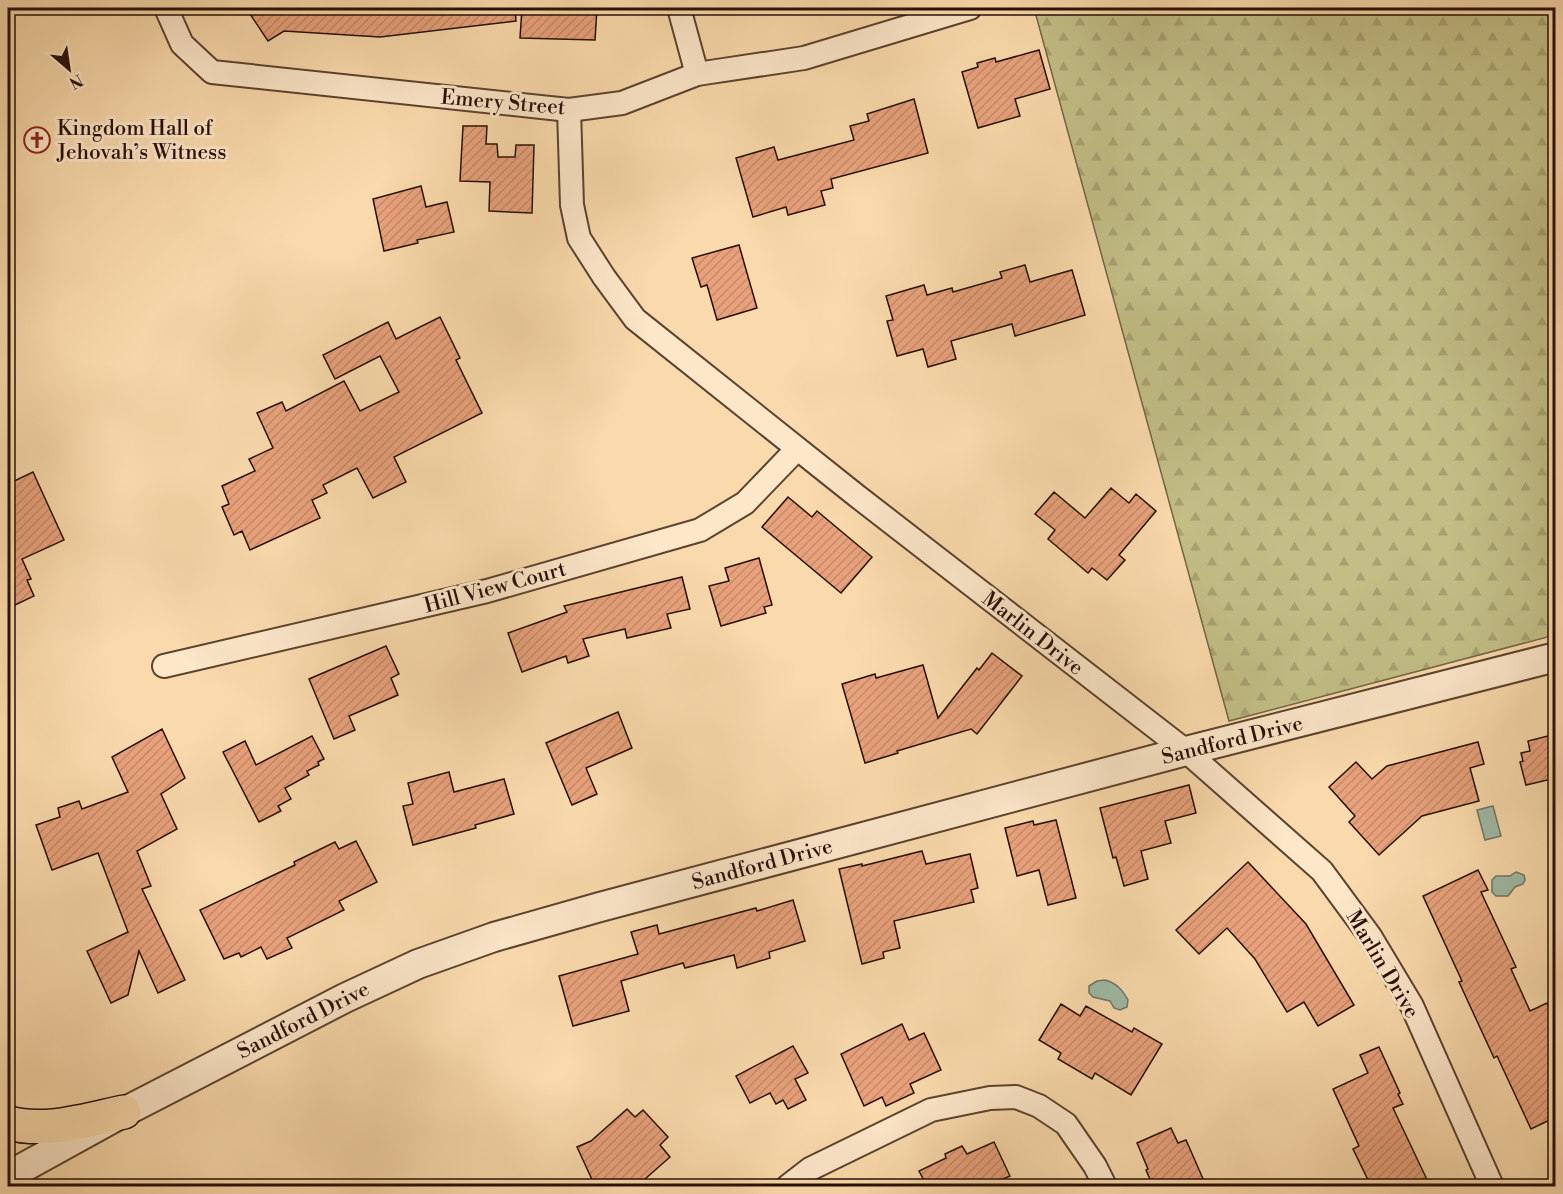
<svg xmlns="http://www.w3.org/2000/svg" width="1563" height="1194" viewBox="0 0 1563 1194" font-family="'Libre Bodoni',serif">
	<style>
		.forest { fill: url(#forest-firs); stroke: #746646; stroke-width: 1.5 }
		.water { fill: #9fbba6; stroke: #6f7666; stroke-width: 1.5 }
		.building { fill: url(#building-hatch); stroke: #270f07; stroke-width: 1.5 }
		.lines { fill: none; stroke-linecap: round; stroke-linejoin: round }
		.minor-casing { stroke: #5c4230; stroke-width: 26 }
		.tertiary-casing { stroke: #5c4230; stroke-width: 32 }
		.trunk-casing { stroke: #270f07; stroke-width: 36 }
		.minor { stroke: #fce7c9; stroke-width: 22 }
		.tertiary { stroke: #fce7c9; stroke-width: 28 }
		.trunk { stroke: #fadaac; stroke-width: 33 }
		.labels { text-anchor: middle; stroke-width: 6; stroke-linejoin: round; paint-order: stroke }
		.street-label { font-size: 21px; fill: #270f07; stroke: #fce7c9 }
		.poi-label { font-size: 21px; fill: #270f07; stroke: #fce7c9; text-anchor: start }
	</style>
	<defs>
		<pattern id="forest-firs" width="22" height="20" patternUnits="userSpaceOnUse" patternTransform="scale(1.5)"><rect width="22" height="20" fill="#c2be86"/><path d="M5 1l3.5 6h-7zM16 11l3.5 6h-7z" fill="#a7a272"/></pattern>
		<pattern id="building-hatch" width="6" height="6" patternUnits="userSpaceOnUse" patternTransform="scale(1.5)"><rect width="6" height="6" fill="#e8a27b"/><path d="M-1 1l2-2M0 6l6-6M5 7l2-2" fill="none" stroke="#c78a69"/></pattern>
	</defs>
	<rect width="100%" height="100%" fill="#fadaac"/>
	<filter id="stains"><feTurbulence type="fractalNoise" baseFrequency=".00333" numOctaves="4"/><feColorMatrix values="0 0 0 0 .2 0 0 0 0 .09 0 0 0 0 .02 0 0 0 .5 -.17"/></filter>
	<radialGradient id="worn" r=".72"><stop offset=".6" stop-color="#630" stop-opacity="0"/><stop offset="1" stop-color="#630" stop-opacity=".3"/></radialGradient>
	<polygon class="forest" points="1034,8 1555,8 1555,635 1229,721"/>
	<g class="water">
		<polygon points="1493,806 1501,836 1485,840 1477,810"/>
		<polygon points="1516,872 1524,875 1525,880 1523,884 1515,887 1508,896 1496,896 1492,892 1492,880 1496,876 1510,876"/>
		<path d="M1105 980C1116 983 1122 989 1128 1000L1127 1007 1120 1010 1114 1008 1110 1001 1093 997 1089 993V986L1097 981Z"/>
	</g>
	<g class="building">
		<polygon points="246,8 515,8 516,21 380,37 284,31 268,41"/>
		<polygon points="522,8 597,8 595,40 520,38"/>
		<polygon points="1039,50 1050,89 1015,99 1020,116 978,128 962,72 978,67 977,63 995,58 996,62"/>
		<polygon points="914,99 928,153 831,179 833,188 821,191 825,205 788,215 786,207 753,217 736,158 774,147 778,160 854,140 850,126 869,121 867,114"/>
		<polygon points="463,126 487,126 486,144 497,144 498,157 515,157 516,145 534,145 532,213 489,211 490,182 460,181"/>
		<polygon points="421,186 426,207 447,202 454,232 417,240 418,243 384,251 373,199"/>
		<polygon points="739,245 757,308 717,320 707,285 701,287 692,258"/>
		<polygon points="1025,265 1030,282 1072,270 1085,315 1015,336 1012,324 951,341 956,359 928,367 923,349 897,356 887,321 893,320 886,296 924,285 927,295 952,288 953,292 1002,278 1000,272"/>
		<polygon points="440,317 460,358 456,360 482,413 394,457 406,482 373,498 357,468 323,485 327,493 312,500 320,518 250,550 242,531 234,535 222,507 229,504 222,486 255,471 249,459 273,448 257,413 282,402 286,411 344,381 360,411 399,392 380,356 335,379 323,355 388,322 396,339"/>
		<polygon points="33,472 64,540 22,559 31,579 27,580 34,596 13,606 8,594 8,484"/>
		<polygon points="1111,488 1129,503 1136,494 1156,511 1119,555 1125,560 1107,580 1092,568 1088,573 1048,539 1055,530 1035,514 1054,492 1085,518"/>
		<polygon points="788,497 812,517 817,511 872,557 841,593 762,527"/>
		<polygon points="759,558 772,605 764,607 766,613 721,626 709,586 729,581 725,568"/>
		<polygon points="682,577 690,609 667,614 671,628 627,638 625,629 583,639 589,656 568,663 566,656 522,672 508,633 567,612 564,606"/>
		<polygon points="386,646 399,674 391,678 398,695 349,716 355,730 334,739 309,679"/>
		<polygon points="992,653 1022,676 977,734 971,729 897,751 898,753 865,763 842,684 875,674 876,678 923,665 938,718 977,668 979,670"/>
		<polygon points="618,712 632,748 586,768 597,794 572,805 546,743"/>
		<polygon points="162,729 185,778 161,794 177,829 137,851 151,886 142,889 185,980 158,993 139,951 128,995 111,1003 87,951 128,932 98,853 52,870 36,825 60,817 58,808 79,801 82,809 128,792 112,757"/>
		<polygon points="1556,734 1556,778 1526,785 1520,762 1523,761 1521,753 1530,751 1528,741"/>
		<polygon points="312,736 324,759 318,762 319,765 307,771 309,775 285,788 291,799 278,806 281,811 259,822 223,752 245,741 256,765"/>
		<polygon points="1478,742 1484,764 1470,768 1479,801 1422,816 1379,855 1349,822 1355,816 1329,787 1356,762 1372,779 1387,766"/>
		<polygon points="449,772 454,792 504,779 514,814 475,825 476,828 413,845 403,806 413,804 408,783"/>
		<polygon points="1189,785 1196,813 1165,821 1171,843 1141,851 1148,879 1124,886 1116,857 1113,858 1100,808"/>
		<polygon points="1056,820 1076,898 1048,905 1039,870 1017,876 1005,828 1033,821 1034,825"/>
		<polygon points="356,841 377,882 339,901 344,910 287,938 292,948 267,959 261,947 241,957 239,953 224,959 200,910 295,865 294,862 335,842 339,849"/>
		<polygon points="922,851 926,864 970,854 978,888 971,890 974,902 894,921 900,948 883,952 884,958 862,964 839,869 862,864 862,866"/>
		<polygon points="1248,862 1306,924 1354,1005 1318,1026 1304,1002 1287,1012 1255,959 1227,928 1199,954 1176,930"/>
		<polygon points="1478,870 1488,890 1481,892 1516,967 1511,969 1530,1011 1547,1003 1556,1021 1556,1117 1531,1129 1497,1056 1494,1058 1459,982 1462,981 1423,896"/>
		<polygon points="793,900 805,941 769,952 770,958 737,968 734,955 685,968 683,963 621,981 629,1011 573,1026 559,976 638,954 631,932 657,925 659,934 756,908 757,911"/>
		<polygon points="1061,1004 1080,1016 1086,1006 1132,1032 1134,1028 1162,1044 1131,1095 1095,1073 1092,1079 1058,1059 1061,1053 1039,1040"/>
		<polygon points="902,1024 909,1040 924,1033 941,1070 910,1084 914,1093 886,1106 882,1097 864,1106 841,1054"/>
		<polygon points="793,1046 808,1073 795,1079 806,1100 788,1109 783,1100 776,1104 770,1093 750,1103 736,1076"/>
		<polygon points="1379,1047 1400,1093 1398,1094 1403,1104 1393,1108 1430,1186 1371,1186 1353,1149 1359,1146 1333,1089 1368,1073 1360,1055"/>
		<polygon points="627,1109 635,1117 643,1110 668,1137 660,1145 670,1157 637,1186 595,1186 577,1147 591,1141"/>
		<polygon points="1171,1128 1178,1143 1186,1140 1204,1181 1192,1186 1153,1186 1146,1170 1148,1169 1137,1143"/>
		<polygon points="994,1142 1010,1176 986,1186 927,1186 919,1171 946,1158 945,1154 962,1146 967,1154"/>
	</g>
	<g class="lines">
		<g class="minor-casing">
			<g id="minor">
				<polyline points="166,8 182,44 212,72 569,110 622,103 697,74 804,58 970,8"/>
				<polyline points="679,8 697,74"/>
				<polyline points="569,110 572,205 579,238 604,277 635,319 857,496 1186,751 1322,871 1370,936 1412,1006 1492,1186"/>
				<polyline points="164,666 487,591 700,530 745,503 797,449"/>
				<polyline points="788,1186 810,1169 931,1110 990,1098 1016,1097 1039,1106 1066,1124 1095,1166 1105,1186"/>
			</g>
		</g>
		<g class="tertiary-casing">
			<polyline id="tertiary" points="8,1176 124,1112 345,998 418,964 494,937 600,907 1186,751 1556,657"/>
		</g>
		<g class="trunk-casing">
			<path id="trunk" d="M8 1123C46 1133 86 1120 124 1112"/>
		</g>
		<use href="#minor" class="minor"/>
		<use href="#tertiary" class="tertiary"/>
		<use href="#trunk" class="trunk"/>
	</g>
	<defs>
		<g id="church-ring" transform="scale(1.35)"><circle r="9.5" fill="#fce7c9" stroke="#8f2418" stroke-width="1.5"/><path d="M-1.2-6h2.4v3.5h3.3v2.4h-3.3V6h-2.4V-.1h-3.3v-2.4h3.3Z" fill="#8f2418"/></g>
	</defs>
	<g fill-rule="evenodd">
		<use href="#church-ring" x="37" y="140"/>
	</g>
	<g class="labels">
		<g class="street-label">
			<text transform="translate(503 102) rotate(5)" y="7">Emery Street</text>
			<text transform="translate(495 587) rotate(-15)" y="7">Hill View Court</text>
			<text transform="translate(1033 633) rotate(38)" y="7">Marlin Drive</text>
			<text transform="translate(1232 740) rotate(-14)" y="7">Sandford Drive</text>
			<text transform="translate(762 864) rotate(-15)" y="7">Sandford Drive</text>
			<text transform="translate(1383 964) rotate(59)" y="7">Marlin Drive</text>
			<text transform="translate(303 1020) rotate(-27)" y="7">Sandford Drive</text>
		</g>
		<g class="poi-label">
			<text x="57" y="135">Kingdom Hall of<tspan x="57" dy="24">Jehovah’s Witness</tspan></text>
		</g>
	</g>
	<rect width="1563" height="1194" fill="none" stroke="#fadaac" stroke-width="30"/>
	<rect x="9" y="9" width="1545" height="1176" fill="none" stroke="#270f07" stroke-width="3"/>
	<rect x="15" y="15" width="1533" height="1164" fill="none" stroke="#270f07" stroke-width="1.5"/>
	<g transform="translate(69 69) rotate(151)" stroke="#fce7c9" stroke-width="4.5" paint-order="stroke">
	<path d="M0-4.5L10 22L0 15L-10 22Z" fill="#270f07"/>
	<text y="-9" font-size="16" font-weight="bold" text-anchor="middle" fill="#270f07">N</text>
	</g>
	<rect width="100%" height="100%" filter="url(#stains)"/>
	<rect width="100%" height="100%" fill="url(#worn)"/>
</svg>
